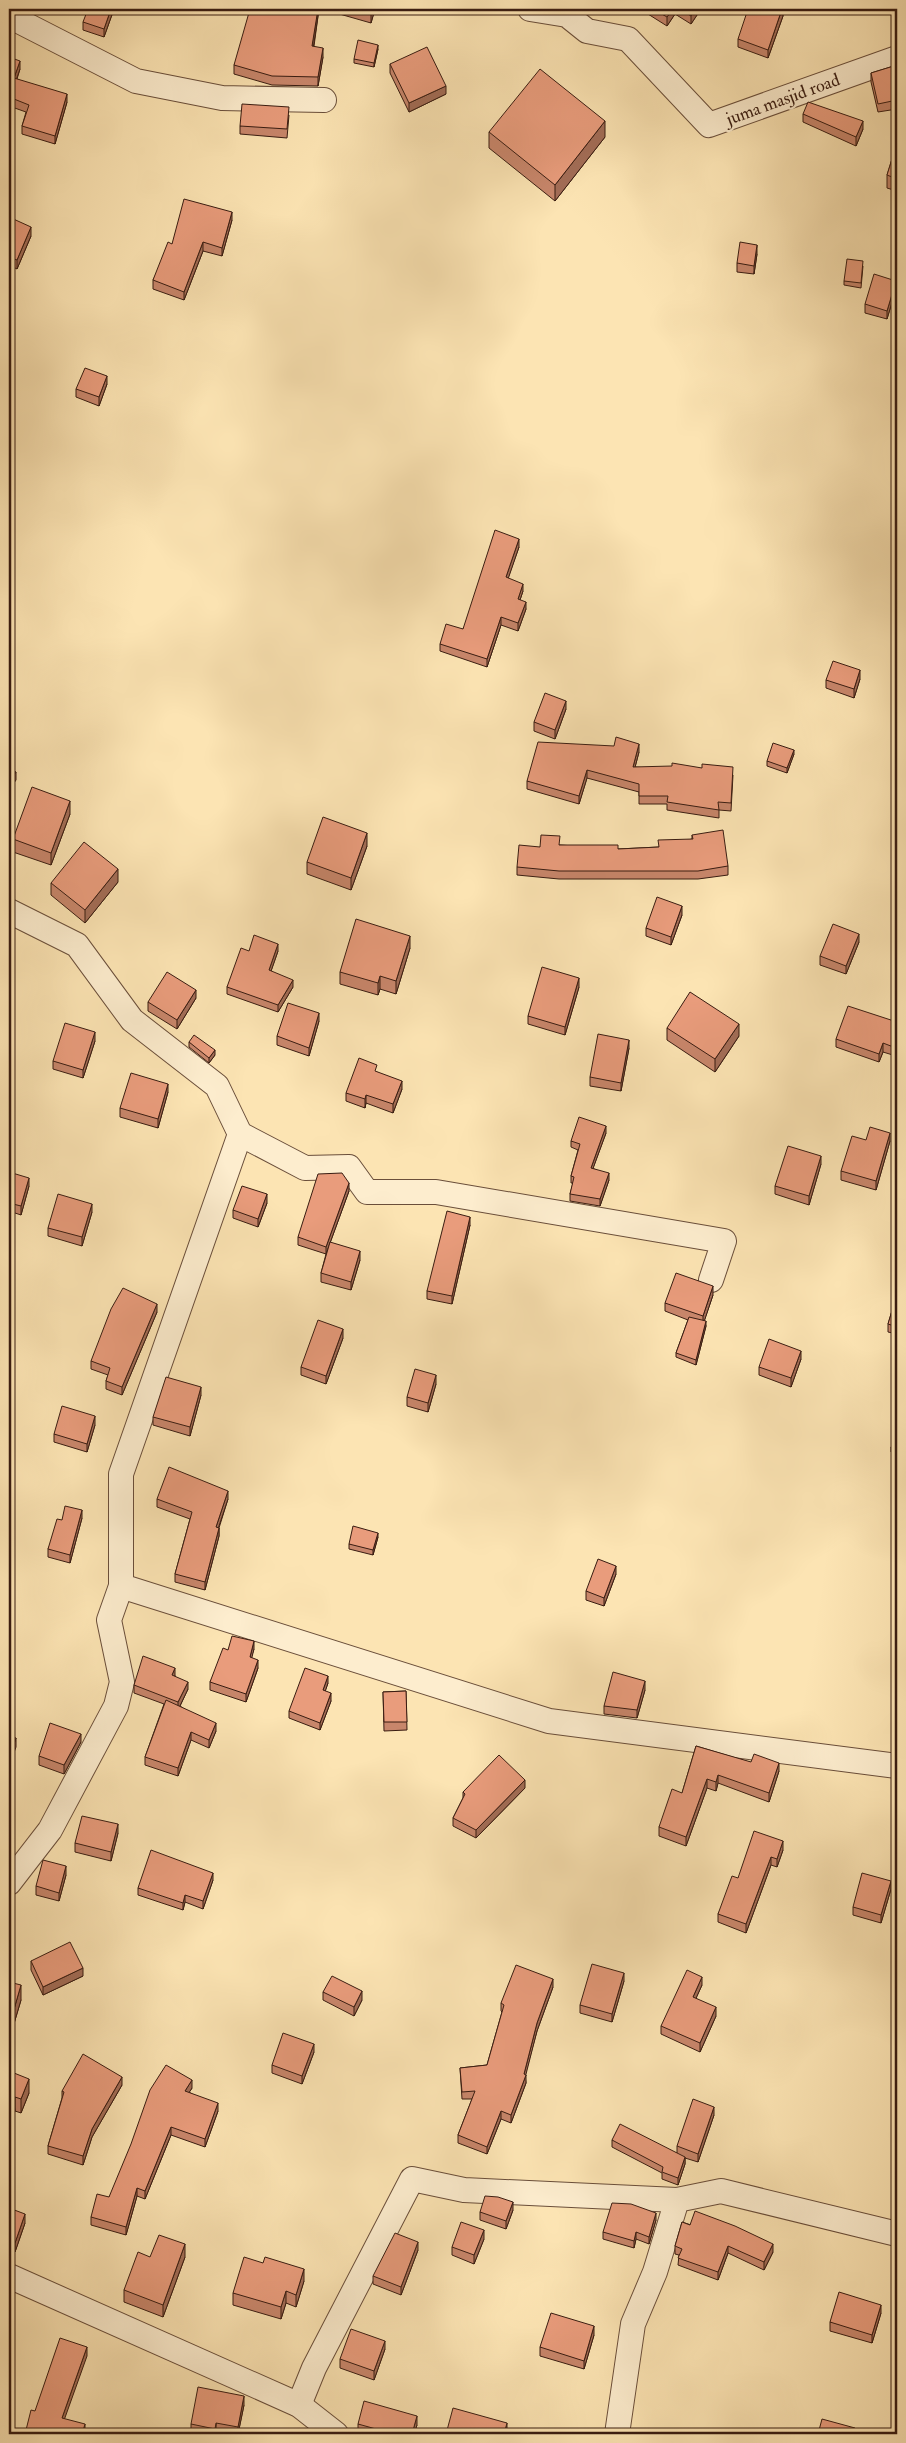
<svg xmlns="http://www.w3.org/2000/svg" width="906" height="2443" viewBox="0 0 906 2443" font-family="'IM FELL Double Pica',serif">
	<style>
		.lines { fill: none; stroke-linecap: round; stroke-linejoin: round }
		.street-casing { stroke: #6a4e3a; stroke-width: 26 }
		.street { stroke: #fdedce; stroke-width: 24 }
		.wall { fill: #c8866b; stroke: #391c11 }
		.shaded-wall { fill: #a36d57; stroke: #391c11 }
		.building { fill: #e99c7c; stroke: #391c11 }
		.labels { text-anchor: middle; stroke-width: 4.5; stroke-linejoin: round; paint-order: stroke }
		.street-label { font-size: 18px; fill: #391c11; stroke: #fdedce }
	</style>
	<rect width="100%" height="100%" fill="#fce4b3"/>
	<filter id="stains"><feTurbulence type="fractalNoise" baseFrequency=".004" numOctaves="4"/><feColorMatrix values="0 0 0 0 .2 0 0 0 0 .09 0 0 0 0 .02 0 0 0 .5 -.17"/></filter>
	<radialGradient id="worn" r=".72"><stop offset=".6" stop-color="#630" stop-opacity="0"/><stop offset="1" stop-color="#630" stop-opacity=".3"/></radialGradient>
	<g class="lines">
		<g class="street-casing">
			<g id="street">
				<polyline points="530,9 567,15 587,31 628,39 709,125 897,58"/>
				<polyline points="9,16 136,81 222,98 324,100"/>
				<polyline points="9,911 77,945 132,1020 217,1086 240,1134 305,1168 349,1167 367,1192 436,1192 724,1241 711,1280"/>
				<polyline points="121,1586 549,1721 897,1766"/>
				<polyline points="9,1883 50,1830 116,1706 122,1682 109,1620 121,1586 121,1474 240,1134"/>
				<polyline points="9,2276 299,2405 336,2434"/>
				<polyline points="299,2405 314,2368 412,2179 464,2190 677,2200"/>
				<polyline points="617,2434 633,2324 655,2272 677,2200 721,2191 897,2234"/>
			</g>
		</g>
		<use href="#street" class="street"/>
	</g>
	<g class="wall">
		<polygon points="114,9 104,37 83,30 83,22"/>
		<polygon points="319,9 314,46 323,57 318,86 272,85 234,74 234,65 275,14"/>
		<polygon points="322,9 375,9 371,23"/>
		<polygon points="640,9 701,9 691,24 675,14 667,26"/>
		<polygon points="783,9 783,16 768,58 738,47 738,39"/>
		<polygon points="378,49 374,67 354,63 354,59"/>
		<polygon points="9,57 20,69 17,79 67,102 55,144 22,134 22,126 26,112 9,106"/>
		<polygon points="390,64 446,94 409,112 390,73"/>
		<polygon points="897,65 897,109 878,112 871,82 871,73"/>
		<polygon points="803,114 863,129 856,146 803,122"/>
		<polygon points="289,115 287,138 240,134 240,126"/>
		<polygon points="489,132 605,137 555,201 489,148"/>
		<polygon points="897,143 897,191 887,188 887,175"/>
		<polygon points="9,217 31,236 17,269 9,265"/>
		<polygon points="232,220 222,256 203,251 184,300 153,289 153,280 172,244"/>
		<polygon points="757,254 754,274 737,272 737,263"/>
		<polygon points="863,266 861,288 844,285 844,281"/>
		<polygon points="896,289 887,319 865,313 865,304"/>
		<polygon points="107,384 99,406 76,397 76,389"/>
		<polygon points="519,547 508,578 523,591 520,600 526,609 518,631 501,625 487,667 440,651 440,644 463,629"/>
		<polygon points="860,679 854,698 826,688 826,680"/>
		<polygon points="566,709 555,739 534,731 534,722"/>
		<polygon points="639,752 635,767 733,775 731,811 719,810 719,818 667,810 667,804 639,804 639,792 587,778 579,804 527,789 527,781"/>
		<polygon points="794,754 787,773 767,766 767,761"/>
		<polygon points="70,814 51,865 13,852 13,839"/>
		<polygon points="692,835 728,866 728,875 698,879 559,879 517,875 517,867 540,847 560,845 618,849 659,847 692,839"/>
		<polygon points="367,846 351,890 307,874 307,862"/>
		<polygon points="118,882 85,923 51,895 51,883"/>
		<polygon points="682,915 671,945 646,936 646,928"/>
		<polygon points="859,942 846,974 820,965 820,956"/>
		<polygon points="410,948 396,994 380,989 378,995 340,984 340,972"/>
		<polygon points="249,951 278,951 271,971 293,987 278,1012 227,994 227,987"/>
		<polygon points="579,987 565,1035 528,1024 528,1016"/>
		<polygon points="196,998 177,1029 148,1011 148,1002"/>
		<polygon points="319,1021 309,1056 277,1045 277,1036"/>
		<polygon points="897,1022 896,1056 883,1052 879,1062 836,1047 836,1039"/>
		<polygon points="667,1028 739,1036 715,1072 667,1040"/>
		<polygon points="95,1041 83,1078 53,1069 53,1061"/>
		<polygon points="189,1042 215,1055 209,1063 189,1047"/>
		<polygon points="629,1048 621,1091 590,1086 590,1077"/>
		<polygon points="377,1072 402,1089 393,1113 366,1103 365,1108 346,1101 346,1093"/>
		<polygon points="168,1092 158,1128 120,1117 120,1108"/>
		<polygon points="606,1133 593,1168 609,1180 600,1206 570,1201 570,1194 573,1183 571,1183 571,1176 578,1150 571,1147 571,1141"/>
		<polygon points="890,1141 876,1190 841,1180 841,1171"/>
		<polygon points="821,1164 809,1205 775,1194 775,1186"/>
		<polygon points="9,1172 29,1186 21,1215 9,1211"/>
		<polygon points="349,1191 330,1243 360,1260 351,1290 321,1282 321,1273 326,1254 298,1245 298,1237"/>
		<polygon points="267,1203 258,1227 233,1218 233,1210"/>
		<polygon points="92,1212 82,1246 48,1236 48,1228"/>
		<polygon points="470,1225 452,1304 427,1299 427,1291"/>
		<polygon points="897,1294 897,1334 888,1332 888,1324"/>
		<polygon points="713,1295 704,1321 706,1326 696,1365 676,1357 676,1353 688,1320 665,1311 665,1303"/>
		<polygon points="157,1312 122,1395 106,1389 106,1381 108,1375 91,1369 91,1361"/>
		<polygon points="343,1338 326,1384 301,1375 301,1367"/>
		<polygon points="801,1359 791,1387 759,1375 759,1367"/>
		<polygon points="436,1384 428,1412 407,1406 407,1397"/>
		<polygon points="201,1395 190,1436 153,1425 153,1417"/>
		<polygon points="95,1425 87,1452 54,1442 54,1434"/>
		<polygon points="897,1428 897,1454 891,1452 891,1448"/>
		<polygon points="157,1499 228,1499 219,1528 219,1536 205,1590 175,1582 175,1574 190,1519 157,1507"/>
		<polygon points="82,1518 70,1563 48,1557 48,1549 62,1520"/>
		<polygon points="378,1537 373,1555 349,1549 349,1544"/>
		<polygon points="616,1574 604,1606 586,1600 586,1591"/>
		<polygon points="254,1649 251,1658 258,1668 246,1702 210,1690 210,1682 228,1650"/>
		<polygon points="175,1675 175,1676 188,1689 180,1706 216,1731 209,1748 191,1740 178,1776 145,1765 145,1757 164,1704 134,1693 134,1685"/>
		<polygon points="328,1683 325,1691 331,1701 320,1730 289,1718 289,1711"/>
		<polygon points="645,1690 637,1718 604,1714 604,1706"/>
		<polygon points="406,1691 407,1730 384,1731 383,1692"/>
		<polygon points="81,1742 64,1774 39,1765 39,1756"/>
		<polygon points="696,1746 779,1771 769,1802 718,1783 716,1791 707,1788 686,1846 659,1836 659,1827 682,1793"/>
		<polygon points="525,1788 476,1838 453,1826 453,1818 463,1798 463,1792"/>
		<polygon points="118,1833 111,1861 75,1852 75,1843"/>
		<polygon points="783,1850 777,1867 771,1865 746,1933 718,1922 718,1914 738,1878"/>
		<polygon points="66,1875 59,1901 36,1895 36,1886"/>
		<polygon points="213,1880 203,1909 185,1902 183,1910 138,1895 138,1888"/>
		<polygon points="891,1889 881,1923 853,1915 853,1907"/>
		<polygon points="31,1961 83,1976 43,1995 31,1970"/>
		<polygon points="624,1981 612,2022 580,2013 580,2005"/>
		<polygon points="9,1982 21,2000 10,2037 9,2036"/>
		<polygon points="702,1985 696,1998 716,2016 700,2052 661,2034 661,2026"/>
		<polygon points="553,1987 537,2031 525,2075 526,2083 511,2123 501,2119 487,2154 458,2143 458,2135 472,2099 462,2099 460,2068 487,2065 502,2012 501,2011 501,2003"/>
		<polygon points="323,1992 362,2000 354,2016 323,2000"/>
		<polygon points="314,2052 302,2084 272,2073 272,2065"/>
		<polygon points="9,2071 29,2093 21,2113 15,2111"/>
		<polygon points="122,2085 92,2137 83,2165 48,2154 48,2146 62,2098 62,2091"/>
		<polygon points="192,2088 189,2092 218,2111 205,2147 171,2135 145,2199 137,2196 126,2235 91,2225 91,2217 109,2197"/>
		<polygon points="714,2115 698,2162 685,2158 685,2164 678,2185 662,2179 662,2173 612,2147 612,2140 677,2153 677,2146"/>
		<polygon points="9,2208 25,2223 15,2252 9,2250"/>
		<polygon points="513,2210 506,2229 480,2220 480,2212"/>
		<polygon points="656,2220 649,2244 636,2239 634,2248 603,2239 603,2232"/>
		<polygon points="682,2222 773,2252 764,2270 728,2253 718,2280 678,2265 679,2255 675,2254 675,2246"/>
		<polygon points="484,2239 474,2264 452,2255 452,2247"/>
		<polygon points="418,2250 401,2295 373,2284 373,2276"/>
		<polygon points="150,2257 185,2257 163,2317 124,2302 124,2290"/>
		<polygon points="304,2281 296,2307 286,2303 281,2319 233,2305 233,2293"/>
		<polygon points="881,2313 872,2343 830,2331 830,2322"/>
		<polygon points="594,2335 584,2369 540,2356 540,2347"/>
		<polygon points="385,2349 374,2380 340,2368 340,2359"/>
		<polygon points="244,2405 238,2434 233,2434 216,2431 216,2434 198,2434 191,2433 191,2424"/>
		<polygon points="358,2424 417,2425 414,2434 365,2434 358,2432"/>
	</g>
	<g class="shaded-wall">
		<polygon points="111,9 114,9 104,37 104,29"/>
		<polygon points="318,9 319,9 312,56 312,46"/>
		<polygon points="372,9 375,9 371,23 371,13"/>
		<polygon points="673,9 675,9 675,14 667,26 667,17"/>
		<polygon points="695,9 701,9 691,24 691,16"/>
		<polygon points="782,9 783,16 768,58 768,50"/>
		<polygon points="378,45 378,49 374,67 374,63"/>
		<polygon points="323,48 323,57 318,86 318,77"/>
		<polygon points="20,61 20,69 14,86 14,78"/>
		<polygon points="446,86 446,94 409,112 409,103"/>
		<polygon points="67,94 67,102 55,144 55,136"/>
		<polygon points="605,121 605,137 555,201 555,185"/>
		<polygon points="863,121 863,129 856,146 856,137"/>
		<polygon points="232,212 232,220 222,256 222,248"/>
		<polygon points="31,227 31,236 17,269 17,260"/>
		<polygon points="203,242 203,251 184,300 184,292"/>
		<polygon points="757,245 757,254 754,274 754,266"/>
		<polygon points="896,281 896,289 887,319 887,311"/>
		<polygon points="107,376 107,384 99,406 99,397"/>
		<polygon points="519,539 519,547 506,585 506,577"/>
		<polygon points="523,584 523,591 518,606 518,599"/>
		<polygon points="526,602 526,609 518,631 518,623"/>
		<polygon points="501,617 501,625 487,667 487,659"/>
		<polygon points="860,670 860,679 854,698 854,689"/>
		<polygon points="566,701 566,709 555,739 555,730"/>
		<polygon points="639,744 639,752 633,775 633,767"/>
		<polygon points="794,750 794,754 787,773 787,768"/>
		<polygon points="587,770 587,778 579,804 579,796"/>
		<polygon points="16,772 16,780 9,790 9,782"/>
		<polygon points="70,801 70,814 51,865 51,853"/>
		<polygon points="367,833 367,846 351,890 351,878"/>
		<polygon points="118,869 118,882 85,923 85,910"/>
		<polygon points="682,906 682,915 671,945 671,937"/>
		<polygon points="859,934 859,942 846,974 846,966"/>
		<polygon points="410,936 410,948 396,994 396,981"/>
		<polygon points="278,944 278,951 269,977 269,970"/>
		<polygon points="380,976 380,989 378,995 378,983"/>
		<polygon points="579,978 579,987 565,1035 565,1027"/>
		<polygon points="293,980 293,987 278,1012 278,1005"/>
		<polygon points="196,990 196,998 177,1029 177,1020"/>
		<polygon points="319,1013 319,1021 309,1056 309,1048"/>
		<polygon points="739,1024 739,1036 715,1072 715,1059"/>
		<polygon points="95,1032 95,1041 83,1078 83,1070"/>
		<polygon points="629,1040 629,1048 621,1091 621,1083"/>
		<polygon points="883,1043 883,1052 879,1062 879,1054"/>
		<polygon points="215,1050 215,1055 209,1063 209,1058"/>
		<polygon points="402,1081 402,1089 393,1113 393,1104"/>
		<polygon points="168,1084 168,1092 158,1128 158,1119"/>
		<polygon points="366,1095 366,1103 365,1108 365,1099"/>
		<polygon points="606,1126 606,1133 591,1174 591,1168"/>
		<polygon points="890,1133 890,1141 876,1190 876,1181"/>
		<polygon points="821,1156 821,1164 809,1205 809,1196"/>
		<polygon points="609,1173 609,1180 600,1206 600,1199"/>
		<polygon points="29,1178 29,1186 21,1215 21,1206"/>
		<polygon points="349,1183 349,1191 326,1254 326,1247"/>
		<polygon points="267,1194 267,1203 258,1227 258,1219"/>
		<polygon points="92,1204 92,1212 82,1246 82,1237"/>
		<polygon points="470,1217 470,1225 452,1304 452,1296"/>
		<polygon points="360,1251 360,1260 351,1290 351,1282"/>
		<polygon points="713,1286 713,1295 703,1325 703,1316"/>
		<polygon points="157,1304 157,1312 122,1395 122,1387"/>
		<polygon points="11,1314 11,1323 9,1328 9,1320"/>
		<polygon points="706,1321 706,1326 696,1365 696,1360"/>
		<polygon points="343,1329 343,1338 326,1384 326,1376"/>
		<polygon points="801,1351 801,1359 791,1387 791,1378"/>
		<polygon points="436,1375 436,1384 428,1412 428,1403"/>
		<polygon points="201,1387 201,1395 190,1436 190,1427"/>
		<polygon points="95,1416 95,1425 87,1452 87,1444"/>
		<polygon points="228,1491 228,1499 216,1535 216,1527"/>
		<polygon points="82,1510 82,1518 70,1563 70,1555"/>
		<polygon points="219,1528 219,1536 205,1590 205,1582"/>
		<polygon points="378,1533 378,1537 373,1555 373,1550"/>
		<polygon points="616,1566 616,1574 604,1606 604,1598"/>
		<polygon points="254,1641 254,1649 250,1665 250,1657"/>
		<polygon points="258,1660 258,1668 246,1702 246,1694"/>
		<polygon points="175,1668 175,1675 172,1682 172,1675"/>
		<polygon points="328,1676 328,1683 323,1698 323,1690"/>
		<polygon points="645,1681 645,1690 637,1718 637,1710"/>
		<polygon points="188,1682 188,1689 178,1710 178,1702"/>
		<polygon points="331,1693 331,1701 320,1730 320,1723"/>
		<polygon points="216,1723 216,1731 209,1748 209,1740"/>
		<polygon points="191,1732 191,1740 178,1776 178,1768"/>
		<polygon points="81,1734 81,1742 64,1774 64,1765"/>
		<polygon points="16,1738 16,1747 9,1766 9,1758"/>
		<polygon points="779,1763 779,1771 769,1802 769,1793"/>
		<polygon points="718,1775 718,1783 716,1791 716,1782"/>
		<polygon points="707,1779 707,1788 686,1846 686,1837"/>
		<polygon points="525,1780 525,1788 476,1838 476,1830"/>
		<polygon points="118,1824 118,1833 111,1861 111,1852"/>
		<polygon points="783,1841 783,1850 777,1867 777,1859"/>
		<polygon points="771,1857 771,1865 746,1933 746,1924"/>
		<polygon points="66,1866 66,1875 59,1901 59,1893"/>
		<polygon points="213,1873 213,1880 203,1909 203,1901"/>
		<polygon points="891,1881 891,1889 881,1923 881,1915"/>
		<polygon points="185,1895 185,1902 183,1910 183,1903"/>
		<polygon points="83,1968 83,1976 43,1995 43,1987"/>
		<polygon points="624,1973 624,1981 612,2022 612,2014"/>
		<polygon points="702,1977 702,1985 693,2005 693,1997"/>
		<polygon points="553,1979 553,1987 537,2031 524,2082 524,2074 537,2023"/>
		<polygon points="21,1985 21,2000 10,2037 10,2023"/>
		<polygon points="362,1991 362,2000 354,2016 354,2007"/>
		<polygon points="716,2007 716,2016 700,2052 700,2043"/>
		<polygon points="314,2044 314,2052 302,2084 302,2076"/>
		<polygon points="526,2075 526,2083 511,2123 511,2115"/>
		<polygon points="122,2077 122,2085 92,2137 83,2165 83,2156 92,2129"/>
		<polygon points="29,2079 29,2093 21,2113 21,2099"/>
		<polygon points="192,2080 192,2088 185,2099 185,2091"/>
		<polygon points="15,2097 15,2111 9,2123 9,2109"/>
		<polygon points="218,2103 218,2111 205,2147 205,2139"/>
		<polygon points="714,2107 714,2115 698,2162 698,2154"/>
		<polygon points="501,2111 501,2119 487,2154 487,2147"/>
		<polygon points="171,2127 171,2135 145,2199 145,2191"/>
		<polygon points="685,2157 685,2164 678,2185 678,2178"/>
		<polygon points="137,2188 137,2196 126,2235 126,2227"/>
		<polygon points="513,2202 513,2210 506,2229 506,2221"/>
		<polygon points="656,2213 656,2220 649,2244 649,2237"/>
		<polygon points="25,2214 25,2223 15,2252 15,2243"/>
		<polygon points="484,2230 484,2239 474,2264 474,2255"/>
		<polygon points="636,2232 636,2239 634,2248 634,2241"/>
		<polygon points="418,2242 418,2250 401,2295 401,2287"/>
		<polygon points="185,2244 185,2257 163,2317 163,2305"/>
		<polygon points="773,2244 773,2252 764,2270 764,2262"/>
		<polygon points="728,2246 728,2253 718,2280 718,2272"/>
		<polygon points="304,2269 304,2281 296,2307 296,2295"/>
		<polygon points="286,2291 286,2303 281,2319 281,2307"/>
		<polygon points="881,2305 881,2313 872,2343 872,2335"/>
		<polygon points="594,2326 594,2335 584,2369 584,2361"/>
		<polygon points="385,2341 385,2349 374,2380 374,2371"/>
		<polygon points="87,2347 87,2356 62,2426 62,2418"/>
		<polygon points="244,2396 244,2405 238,2434 238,2427"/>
		<polygon points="417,2416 417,2425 414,2434 412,2434"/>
		<polygon points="216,2423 216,2434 215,2434"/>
		<polygon points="507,2423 507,2434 504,2434"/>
		<polygon points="85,2424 85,2433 84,2434 82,2434"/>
	</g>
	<g class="building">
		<polygon points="88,9 111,9 104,29 83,22"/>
		<polygon points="250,9 255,9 275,14 276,9 318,9 312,46 323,48 318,77 272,76 234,65"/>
		<polygon points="355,9 372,9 371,13"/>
		<polygon points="653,9 673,9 667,17"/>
		<polygon points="680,9 695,9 691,16"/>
		<polygon points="748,9 782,9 768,50 738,39"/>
		<polygon points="358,40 378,45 374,63 354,59"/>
		<polygon points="427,47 446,86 409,103 390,64"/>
		<polygon points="9,57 20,61 14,78 67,94 55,136 22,126 29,105 9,97"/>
		<polygon points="897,65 897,100 878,104 871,73"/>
		<polygon points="540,69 605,121 555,185 489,132"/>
		<polygon points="808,102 863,121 856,137 803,114"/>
		<polygon points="242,104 289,107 287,129 240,126"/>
		<polygon points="897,143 897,179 887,175"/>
		<polygon points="184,199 232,212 222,248 203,242 184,292 153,280 168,242 172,244"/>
		<polygon points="9,217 31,227 17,260 9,257"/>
		<polygon points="740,242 757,245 754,266 737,263"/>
		<polygon points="847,259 863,261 861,283 844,281"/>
		<polygon points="874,274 896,281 887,311 865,304"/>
		<polygon points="85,368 107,376 99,397 76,389"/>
		<polygon points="495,530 519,539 506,577 523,584 518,599 526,602 518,623 501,617 487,659 440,644 446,624 463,629"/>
		<polygon points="833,661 860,670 854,689 826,680"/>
		<polygon points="545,693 566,701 555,730 534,722"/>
		<polygon points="616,737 639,744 633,767 672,766 672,763 702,768 702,764 733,767 731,803 718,802 719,810 667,802 668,796 639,796 639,784 587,770 579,796 527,781 538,742 614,746"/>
		<polygon points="773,743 794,750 787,768 767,761"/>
		<polygon points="9,767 16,772 9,782"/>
		<polygon points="32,787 70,801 51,853 13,839"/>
		<polygon points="323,817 367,833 351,878 307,862"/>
		<polygon points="723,830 728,866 698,871 559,871 517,867 519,845 540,847 541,835 560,836 559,845 618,845 618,849 659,847 658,840 693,839 692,835"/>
		<polygon points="84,842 118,869 85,910 51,883"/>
		<polygon points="657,897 682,906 671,937 646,928"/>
		<polygon points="356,919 410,936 396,981 380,976 378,983 340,972"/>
		<polygon points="833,924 859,934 846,966 820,956"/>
		<polygon points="254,935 278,944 269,970 293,980 278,1005 227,987 241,948 249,951"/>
		<polygon points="542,967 579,978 565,1027 528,1016"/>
		<polygon points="167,972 196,990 177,1020 148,1002"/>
		<polygon points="690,992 739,1024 715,1059 667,1028"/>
		<polygon points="288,1003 319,1013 309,1048 277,1036"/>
		<polygon points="848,1006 897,1022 897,1046 896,1048 883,1043 879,1054 836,1039"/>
		<polygon points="65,1023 95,1032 83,1070 53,1061"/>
		<polygon points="598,1034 629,1040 621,1083 590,1077"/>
		<polygon points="194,1035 215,1050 209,1058 189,1042"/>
		<polygon points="359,1058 377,1065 375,1071 402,1081 393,1104 366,1095 365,1099 346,1093"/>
		<polygon points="131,1073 168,1084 158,1119 120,1108"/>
		<polygon points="579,1117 606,1126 591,1168 609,1173 600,1199 570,1194 574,1177 571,1176 580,1144 571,1141"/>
		<polygon points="870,1127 890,1133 876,1181 841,1171 852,1136 866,1140"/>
		<polygon points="788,1146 821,1156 809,1196 775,1186"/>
		<polygon points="9,1172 29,1178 21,1206 9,1203"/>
		<polygon points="342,1173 349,1183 326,1247 298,1237 318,1174"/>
		<polygon points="242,1186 267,1194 258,1219 233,1210"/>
		<polygon points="58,1194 92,1204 82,1237 48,1228"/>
		<polygon points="447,1211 470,1217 452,1296 427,1291"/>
		<polygon points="330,1242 360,1251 351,1282 321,1273"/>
		<polygon points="676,1273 713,1286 703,1316 665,1303"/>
		<polygon points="123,1288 157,1304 122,1387 106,1381 110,1368 91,1361 111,1309"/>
		<polygon points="897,1294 897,1327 888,1324"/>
		<polygon points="9,1313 11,1314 9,1320"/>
		<polygon points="689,1317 706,1321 696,1360 676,1353"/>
		<polygon points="318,1320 343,1329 326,1376 301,1367"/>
		<polygon points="769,1339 801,1351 791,1378 759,1367"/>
		<polygon points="415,1369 436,1375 428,1403 407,1397"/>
		<polygon points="166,1377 201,1387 190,1427 153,1417"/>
		<polygon points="62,1406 95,1416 87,1444 54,1434"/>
		<polygon points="897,1428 897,1449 891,1448"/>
		<polygon points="169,1467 228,1491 216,1527 219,1528 205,1582 175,1574 192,1512 157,1499"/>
		<polygon points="65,1506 82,1510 70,1555 48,1549 57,1519 62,1520"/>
		<polygon points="353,1526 378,1533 373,1550 349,1544"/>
		<polygon points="598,1559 616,1566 604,1598 586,1591"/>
		<polygon points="232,1636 254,1641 250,1657 258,1660 246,1694 210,1682 223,1648 228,1650"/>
		<polygon points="143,1656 175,1668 172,1675 188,1682 178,1702 134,1685"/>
		<polygon points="305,1668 328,1676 323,1690 331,1693 320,1723 289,1711"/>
		<polygon points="613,1672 645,1681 637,1710 604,1706"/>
		<polygon points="406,1691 407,1722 384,1722 383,1692"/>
		<polygon points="166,1700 216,1723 209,1740 191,1732 178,1768 145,1757"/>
		<polygon points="50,1723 81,1734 64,1765 39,1756"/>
		<polygon points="9,1735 16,1738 9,1758"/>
		<polygon points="696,1746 751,1762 754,1754 779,1763 769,1793 718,1775 716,1782 707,1779 686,1837 659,1827 672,1789 682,1793"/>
		<polygon points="499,1755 525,1780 476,1830 453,1818 465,1794 463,1792"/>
		<polygon points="82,1816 118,1824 111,1852 75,1843"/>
		<polygon points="754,1831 783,1841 777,1859 771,1857 746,1924 718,1914 732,1876 738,1878"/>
		<polygon points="151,1850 213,1873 203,1901 185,1895 183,1903 138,1888"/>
		<polygon points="43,1860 66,1866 59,1893 36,1886"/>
		<polygon points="862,1873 891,1881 881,1915 853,1907"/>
		<polygon points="70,1942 83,1968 43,1987 31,1961"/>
		<polygon points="592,1964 624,1973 612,2014 580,2005"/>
		<polygon points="516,1965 553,1979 537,2023 524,2074 526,2075 511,2115 501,2111 487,2147 458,2135 475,2091 462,2092 460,2068 487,2065 504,2005 501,2003"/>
		<polygon points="687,1970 702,1977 693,1997 716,2007 700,2043 661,2026"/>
		<polygon points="332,1976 362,1991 354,2007 323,1992"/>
		<polygon points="9,1982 21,1985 10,2023 9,2022"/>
		<polygon points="283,2033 314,2044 302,2076 272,2065"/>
		<polygon points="83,2054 122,2077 92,2129 83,2156 48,2146 64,2092 62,2091"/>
		<polygon points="166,2065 192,2080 185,2091 218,2103 205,2139 171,2127 145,2191 137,2188 126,2227 91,2217 97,2194 109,2197 131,2144 150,2090"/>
		<polygon points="9,2071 29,2079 21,2099 15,2097 9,2109"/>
		<polygon points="693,2099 714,2107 698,2154 677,2146"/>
		<polygon points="620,2124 685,2157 678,2178 662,2172 663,2167 612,2140"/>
		<polygon points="485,2196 498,2197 513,2202 506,2221 480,2212"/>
		<polygon points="612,2203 631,2204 656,2213 649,2237 636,2232 634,2241 603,2232"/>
		<polygon points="9,2208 25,2214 15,2243 9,2241"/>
		<polygon points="695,2211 735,2226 773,2244 764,2262 728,2246 718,2272 678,2258 682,2249 675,2246 682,2222 690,2225"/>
		<polygon points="461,2222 484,2230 474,2255 452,2247"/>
		<polygon points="395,2233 418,2242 401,2287 373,2276"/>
		<polygon points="159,2235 185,2244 163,2305 124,2290 138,2252 150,2257"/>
		<polygon points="244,2257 263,2263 265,2257 304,2269 296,2295 286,2291 281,2307 233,2293"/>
		<polygon points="839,2292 881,2305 872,2335 830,2322"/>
		<polygon points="551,2313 594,2326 584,2361 540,2347"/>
		<polygon points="351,2329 385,2341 374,2371 340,2359"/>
		<polygon points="60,2338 87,2347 62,2418 85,2424 82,2434 25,2434 31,2410 35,2411"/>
		<polygon points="198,2387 244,2396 238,2427 216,2423 215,2429 191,2424"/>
		<polygon points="364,2401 417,2416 412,2434 394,2434 358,2424"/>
		<polygon points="453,2408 507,2423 504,2434 446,2434"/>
		<polygon points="822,2419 855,2428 853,2434 818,2434"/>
	</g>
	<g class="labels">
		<g class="street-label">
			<text transform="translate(783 99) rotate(-20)" y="6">juma masjid road</text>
		</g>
	</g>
	<rect width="906" height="2443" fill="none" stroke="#fce4b3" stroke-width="30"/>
	<rect x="10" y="10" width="886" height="2423" fill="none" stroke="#391c11" stroke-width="2.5"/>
	<rect x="15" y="15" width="876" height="2413" fill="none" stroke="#391c11"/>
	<rect width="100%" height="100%" filter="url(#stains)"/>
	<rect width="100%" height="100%" fill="url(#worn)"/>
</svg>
